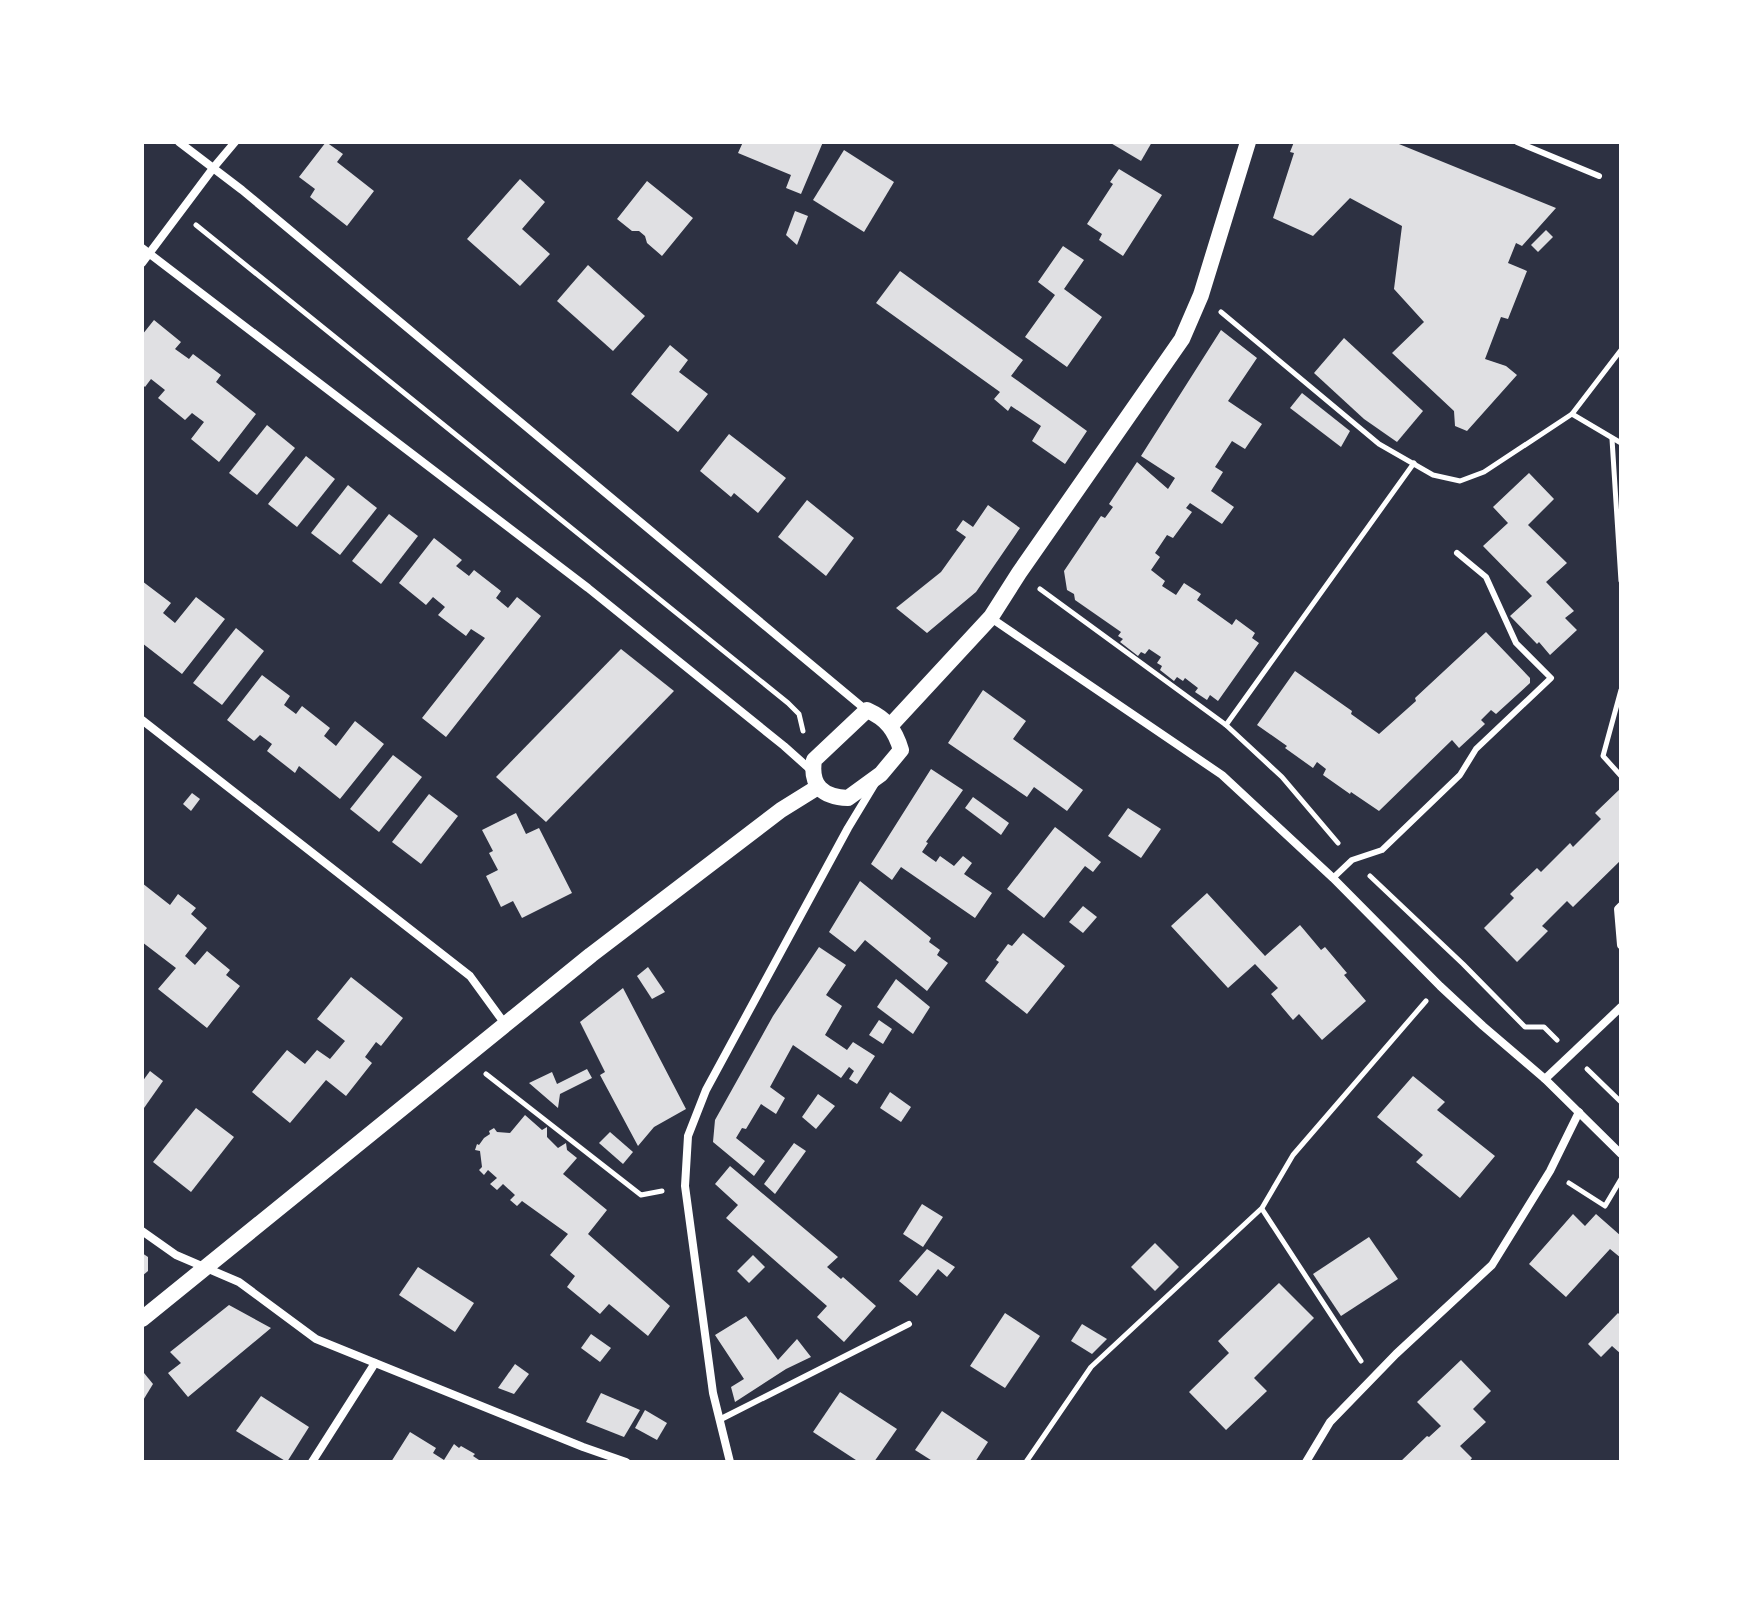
<svg xmlns="http://www.w3.org/2000/svg" width="1763" height="1604" viewBox="0 0 1763 1604" font-family="Arial,sans-serif">
	<style>
		.building { fill: #e0e0e3 }
		.lines { fill: none; stroke-linecap: round; stroke-linejoin: round }
		.path { stroke: #fff; stroke-width: 5 }
		.service { stroke: #fff; stroke-width: 6 }
		.minor { stroke: #fff; stroke-width: 8 }
		.secondary { stroke: #fff; stroke-width: 16 }
	</style>
	<rect width="100%" height="100%" fill="#2d3142"/>
	<g class="building">
		<polygon points="326,142 343,154 337,162 374,191 347,226 310,197 315,189 299,177"/>
		<polygon points="743,142 823,142 801,194 786,188 791,175 738,153"/>
		<polygon points="1109,142 1152,142 1141,161"/>
		<polygon points="1294,142 1394,142 1556,208 1522,246 1516,243 1508,263 1527,271 1508,319 1501,317 1485,359 1506,366 1517,375 1467,431 1455,426 1454,411 1392,353 1424,322 1394,289 1402,226 1350,198 1313,236 1273,218 1294,153 1290,152"/>
		<polygon points="844,150 894,182 864,232 813,200"/>
		<polygon points="1119,169 1162,195 1123,256 1099,240 1102,234 1087,224 1113,184 1110,182"/>
		<polygon points="520,179 545,202 522,229 550,254 520,286 467,239"/>
		<polygon points="647,181 693,218 662,256 647,243 645,236 639,231 632,231 617,219"/>
		<polygon points="795,211 808,216 797,245 786,235"/>
		<polygon points="1546,230 1553,237 1538,252 1531,245"/>
		<polygon points="1063,246 1084,260 1064,289 1102,317 1067,367 1025,337 1055,295 1038,282"/>
		<polygon points="588,265 645,316 613,351 557,301"/>
		<polygon points="900,271 1023,360 1011,376 1087,431 1065,464 1032,441 1041,426 1011,406 1008,411 994,399 1000,392 876,303"/>
		<polygon points="154,320 181,342 175,349 189,359 193,354 221,375 216,382 256,414 219,462 191,439 204,422 192,413 185,420 158,398 165,390 151,379 145,387 142,384 142,335"/>
		<polygon points="1221,330 1257,358 1228,401 1262,424 1245,449 1232,441 1215,467 1223,472 1211,491 1234,507 1222,524 1190,503 1186,508 1192,512 1173,538 1167,535 1155,553 1160,557 1151,570 1165,581 1162,586 1176,595 1184,583 1201,594 1197,600 1232,625 1236,619 1255,633 1252,638 1259,643 1218,701 1210,695 1207,700 1195,692 1198,688 1185,678 1183,681 1177,677 1174,681 1160,670 1162,666 1157,663 1161,657 1149,649 1145,654 1141,652 1138,656 1120,642 1123,639 1118,636 1121,632 1075,600 1074,594 1067,590 1064,571 1101,516 1105,518 1113,507 1109,504 1137,462 1168,489 1175,478 1141,456"/>
		<polygon points="1344,338 1423,411 1397,442 1364,419 1314,373"/>
		<polygon points="670,345 688,360 679,372 708,394 678,432 631,394"/>
		<polygon points="1302,393 1350,431 1341,447 1290,408"/>
		<polygon points="267,425 295,448 257,495 229,473"/>
		<polygon points="729,434 786,478 758,513 734,493 731,497 700,471"/>
		<polygon points="306,456 335,479 297,527 268,504"/>
		<polygon points="1529,473 1554,499 1528,525 1567,563 1546,582 1574,611 1565,618 1577,630 1550,655 1539,642 1537,644 1510,616 1532,596 1483,546 1508,523 1493,507"/>
		<polygon points="348,485 377,508 340,555 311,533"/>
		<polygon points="807,500 854,538 826,576 778,537"/>
		<polygon points="988,505 1020,528 976,592 927,633 896,608 941,572 966,537 956,530 963,520 973,527"/>
		<polygon points="389,514 418,536 381,584 352,561"/>
		<polygon points="434,538 462,560 456,566 469,576 474,570 501,591 496,598 508,608 517,597 541,616 446,737 422,718 485,638 471,629 466,636 438,615 445,607 433,597 426,605 399,583"/>
		<polygon points="142,581 171,603 163,613 175,623 196,597 225,619 182,674 142,643"/>
		<polygon points="236,628 264,651 222,705 193,683"/>
		<polygon points="1486,632 1530,678 1530,683 1496,714 1491,710 1481,720 1485,724 1459,748 1452,740 1379,811 1351,792 1350,794 1323,775 1326,769 1317,762 1313,768 1285,748 1287,746 1257,725 1295,671 1352,711 1351,714 1379,734 1416,701 1415,698"/>
		<polygon points="621,649 674,691 546,822 496,777"/>
		<polygon points="262,675 290,696 284,705 296,714 302,706 330,728 324,736 336,746 355,721 384,744 340,799 299,766 295,773 267,751 272,744 260,735 254,741 227,720"/>
		<polygon points="983,690 1026,721 1013,739 1083,790 1067,811 1034,787 1027,797 948,743"/>
		<polygon points="393,755 422,777 379,832 350,809"/>
		<polygon points="931,769 963,790 926,842 928,843 922,852 936,862 940,856 954,866 963,856 972,863 964,874 992,893 975,918 901,867 892,880 871,864"/>
		<polygon points="1621,788 1621,860 1573,907 1567,901 1542,926 1548,931 1517,962 1484,928 1514,898 1510,894 1537,868 1541,872 1570,843 1573,847 1601,819 1595,813"/>
		<polygon points="192,793 200,799 191,811 183,804"/>
		<polygon points="429,794 458,816 421,864 392,842"/>
		<polygon points="973,797 1009,823 1001,835 965,808"/>
		<polygon points="1128,808 1161,829 1141,858 1108,836"/>
		<polygon points="516,813 526,834 539,828 572,893 522,918 513,901 501,907 486,876 498,870 489,853 493,851 482,830"/>
		<polygon points="1055,827 1101,862 1093,872 1085,866 1044,918 1007,889"/>
		<polygon points="860,881 931,938 929,942 940,950 937,955 948,963 927,991 865,940 855,952 829,932"/>
		<polygon points="142,883 170,905 178,894 196,908 191,914 207,928 185,956 195,965 207,951 230,970 226,975 240,986 207,1028 158,989 176,968 142,942"/>
		<polygon points="1207,893 1265,956 1300,925 1321,950 1325,947 1347,973 1344,975 1366,1001 1322,1040 1299,1014 1293,1020 1271,994 1278,988 1255,964 1228,988 1171,926"/>
		<polygon points="1083,906 1097,917 1083,933 1069,922"/>
		<polygon points="1023,933 1065,966 1027,1014 985,981 999,962 996,960 1008,944 1012,946"/>
		<polygon points="819,947 846,965 826,995 842,1006 825,1035 847,1050 853,1042 875,1056 857,1084 849,1079 854,1071 849,1067 841,1078 793,1045 770,1087 785,1098 776,1114 761,1104 746,1129 742,1128 736,1138 765,1161 754,1176 713,1142 715,1120 773,1016"/>
		<polygon points="648,967 665,992 652,999 637,976"/>
		<polygon points="351,977 403,1018 381,1046 376,1042 365,1057 372,1063 346,1096 326,1080 290,1123 252,1092 287,1050 305,1064 317,1050 330,1059 345,1041 317,1019"/>
		<polygon points="896,979 930,1007 913,1034 877,1007"/>
		<polygon points="623,988 686,1109 654,1127 638,1146 600,1075 605,1072 580,1022"/>
		<polygon points="879,1020 892,1029 883,1044 869,1035"/>
		<polygon points="587,1069 592,1078 560,1094 558,1108 529,1083 552,1072 557,1084"/>
		<polygon points="150,1071 163,1081 144,1108 142,1107 142,1082"/>
		<polygon points="1413,1076 1445,1102 1437,1110 1495,1156 1460,1198 1416,1162 1423,1155 1377,1117"/>
		<polygon points="890,1092 911,1107 901,1122 880,1108"/>
		<polygon points="818,1094 835,1106 816,1129 802,1117"/>
		<polygon points="196,1108 234,1137 191,1192 153,1162"/>
		<polygon points="525,1115 542,1130 547,1127 547,1137 558,1148 566,1143 567,1150 577,1158 563,1174 607,1210 588,1234 670,1306 648,1336 609,1304 600,1314 567,1287 575,1276 550,1255 568,1234 522,1201 517,1206 510,1200 515,1195 503,1184 497,1190 490,1184 497,1178 488,1170 484,1175 479,1170 482,1167 480,1151 475,1150 477,1144 479,1145 484,1138 490,1134 489,1131 494,1128 497,1132 510,1133"/>
		<polygon points="610,1132 633,1152 623,1164 599,1143"/>
		<polygon points="794,1143 806,1151 775,1194 764,1184"/>
		<polygon points="730,1166 838,1257 827,1267 841,1279 843,1277 876,1306 844,1342 817,1317 827,1306 726,1218 738,1205 715,1184"/>
		<polygon points="922,1204 943,1217 923,1247 903,1234"/>
		<polygon points="1573,1214 1585,1226 1596,1214 1621,1236 1621,1258 1610,1249 1566,1297 1529,1264"/>
		<polygon points="1369,1237 1398,1279 1341,1316 1313,1274"/>
		<polygon points="1155,1243 1179,1267 1155,1291 1131,1267"/>
		<polygon points="927,1249 955,1267 947,1277 938,1269 917,1296 899,1281"/>
		<polygon points="142,1253 148,1257 148,1271 142,1276"/>
		<polygon points="753,1255 765,1267 749,1283 737,1271"/>
		<polygon points="418,1267 474,1303 455,1332 399,1295"/>
		<polygon points="1279,1283 1314,1318 1254,1378 1267,1391 1226,1430 1189,1392 1229,1353 1218,1341"/>
		<polygon points="229,1305 271,1328 188,1397 168,1373 181,1363 170,1352"/>
		<polygon points="1005,1313 1040,1336 1005,1388 970,1366"/>
		<polygon points="1618,1313 1621,1316 1621,1354 1612,1346 1601,1357 1588,1344"/>
		<polygon points="746,1316 778,1360 797,1339 811,1357 786,1369 735,1402 731,1387 744,1379 715,1335"/>
		<polygon points="1082,1324 1107,1339 1092,1354 1071,1341"/>
		<polygon points="591,1334 611,1348 600,1362 581,1348"/>
		<polygon points="1461,1360 1491,1391 1473,1409 1486,1422 1460,1446 1472,1458 1469,1462 1400,1462 1427,1436 1429,1437 1441,1426 1417,1402"/>
		<polygon points="515,1364 529,1374 514,1394 498,1388"/>
		<polygon points="144,1373 153,1384 142,1402 142,1375"/>
		<polygon points="840,1392 897,1429 874,1462 859,1462 813,1432"/>
		<polygon points="601,1393 640,1410 624,1437 586,1422"/>
		<polygon points="261,1396 309,1427 287,1462 236,1431"/>
		<polygon points="645,1410 667,1423 657,1440 635,1428"/>
		<polygon points="942,1411 988,1442 975,1462 934,1462 915,1450"/>
		<polygon points="410,1432 436,1448 433,1453 444,1460 454,1444 459,1448 461,1446 475,1454 473,1456 479,1460 477,1462 391,1462"/>
	</g>
	<g class="lines">
		<g class="path">
			<polyline points="196,225 788,703 799,714 803,731"/>
			<polyline points="1221,312 1379,444 1433,475 1460,481 1484,472 1572,414 1621,350"/>
			<polyline points="1572,414 1621,443"/>
			<polyline points="1612,439 1621,581"/>
			<polyline points="1040,589 1226,725 1282,777 1338,843"/>
			<polyline points="1621,690 1603,756 1621,776"/>
			<polyline points="1226,725 1414,463"/>
			<polyline points="1370,876 1463,964 1525,1027 1544,1027 1557,1040"/>
			<polyline points="1587,1069 1621,1102"/>
			<polyline points="486,1074 641,1195 662,1191"/>
			<polyline points="1569,1183 1605,1206 1621,1179"/>
			<polyline points="1262,1209 1361,1361"/>
			<polyline points="1026,1462 1091,1367 1262,1208 1293,1155 1426,1001"/>
		</g>
		<g class="service">
			<polyline points="1517,142 1599,176"/>
			<polyline points="1333,878 1352,860 1382,850 1460,775 1476,749 1551,678 1516,643 1486,577 1457,553"/>
			<polyline points="719,1420 909,1324"/>
		</g>
		<g class="minor">
			<polyline points="179,142 242,190 866,710"/>
			<polyline points="142,248 588,588 784,746 812,771"/>
			<polyline points="142,263 214,167 235,142"/>
			<polyline points="991,618 1222,775 1333,878 1440,986 1483,1026 1545,1079 1621,1154"/>
			<polyline points="142,720 470,976 505,1024"/>
			<polyline points="1621,906 1618,909 1621,945"/>
			<polyline points="1545,1079 1621,1007"/>
			<polyline points="142,1231 176,1255 239,1282 316,1339 583,1447 626,1462"/>
			<polyline points="312,1462 375,1363"/>
			<polyline points="730,1462 713,1393 685,1186 688,1136 706,1090 848,828 874,785"/>
			<polyline points="1306,1462 1330,1422 1396,1354 1492,1265 1550,1171 1579,1112"/>
		</g>
		<g class="secondary">
			<path d="M867 710C887 719 895 730 901 750L881 774 848 798C823 797 810 786 814 760Z"/>
			<polyline points="891,725 991,617 1019,573 1182,339 1201,295 1248,142"/>
			<polyline points="142,1319 591,955 781,810 818,787"/>
		</g>
	</g>
	<rect width="1763" height="1604" fill="none" stroke="#ffffff" stroke-width="288"/>
</svg>
